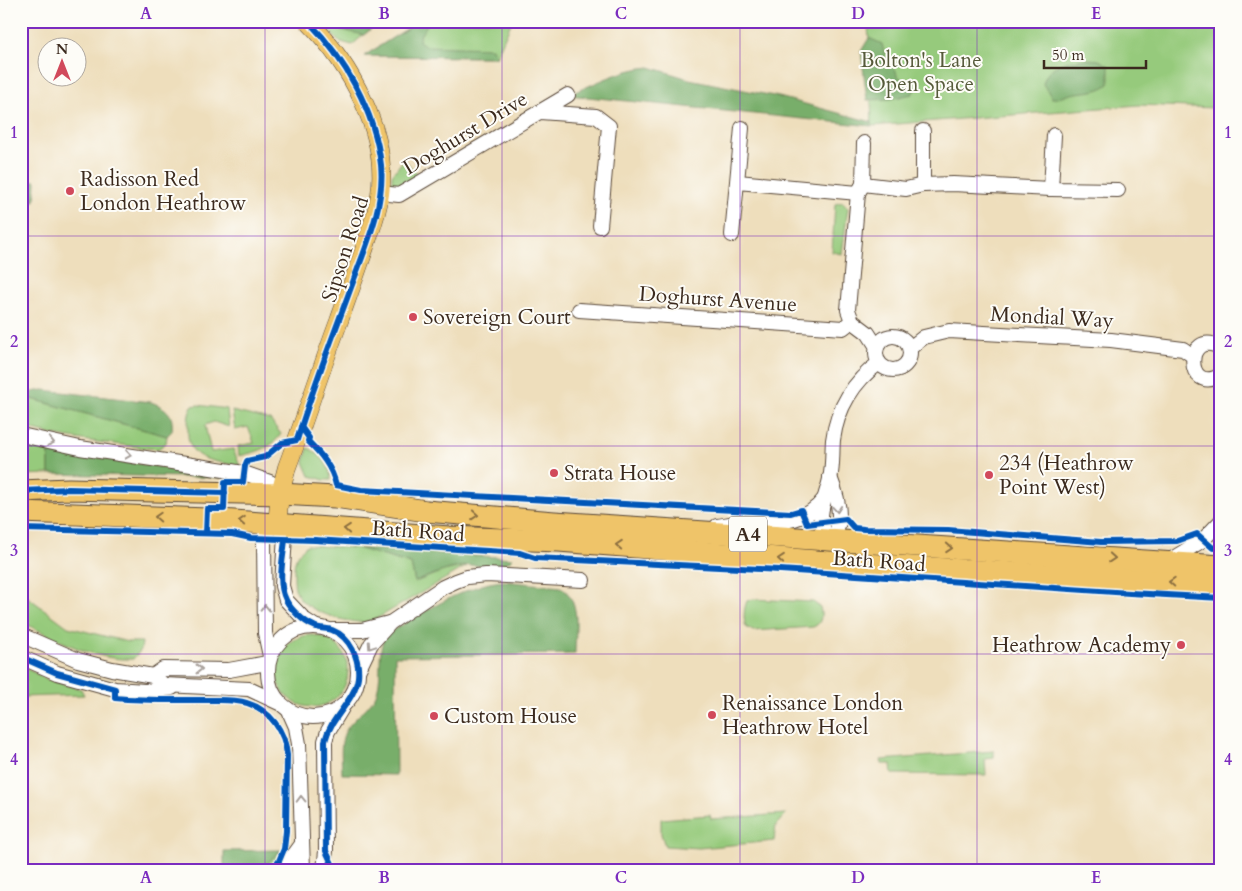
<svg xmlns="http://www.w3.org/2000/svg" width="1242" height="891" viewBox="0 0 1242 891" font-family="Cardo,serif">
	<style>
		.green { fill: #96ca7b; stroke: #687a4c }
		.forest { fill: #78ae6b; stroke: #5a6c44 }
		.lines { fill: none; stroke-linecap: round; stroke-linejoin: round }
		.minor-casing { stroke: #564536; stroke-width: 16 }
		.major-casing { stroke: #564536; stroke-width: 19 }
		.highway-casing { stroke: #564536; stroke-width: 23 }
		.minor { stroke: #fff; stroke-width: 14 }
		.major { stroke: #efc469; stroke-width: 18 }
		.highway { stroke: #efc469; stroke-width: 21 }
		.cycleway-casing { stroke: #fdfcf7; stroke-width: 9 }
		.cycleway { stroke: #0057b8; stroke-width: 6 }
		.oneway { stroke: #a79f9a }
		.oneway2 { stroke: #8c6f40 }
		.grid { fill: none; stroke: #7b2cbf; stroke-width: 1; stroke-opacity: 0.55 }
		.poi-dot { fill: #d1495b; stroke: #fdfcf7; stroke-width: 2 }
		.labels { text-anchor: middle; stroke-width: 4; stroke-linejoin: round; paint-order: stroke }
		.shield { fill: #fdfcf7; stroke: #75695f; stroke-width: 1 }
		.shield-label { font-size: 20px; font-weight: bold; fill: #3b2a1e }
		.park-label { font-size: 21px; fill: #565a3a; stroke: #fdfcf7 }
		.street-label { font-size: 21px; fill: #3b2a1e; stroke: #fdfcf7 }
		.poi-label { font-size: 21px; fill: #3b2a1e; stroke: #fdfcf7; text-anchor: start }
		.neatline { fill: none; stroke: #7b2cbf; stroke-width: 2 }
		.grid-label { font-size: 16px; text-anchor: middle; font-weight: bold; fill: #7b2cbf }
	</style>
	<rect width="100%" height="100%" fill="#fdfcf7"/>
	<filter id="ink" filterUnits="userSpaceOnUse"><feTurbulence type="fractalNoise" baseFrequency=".02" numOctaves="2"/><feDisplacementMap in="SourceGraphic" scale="10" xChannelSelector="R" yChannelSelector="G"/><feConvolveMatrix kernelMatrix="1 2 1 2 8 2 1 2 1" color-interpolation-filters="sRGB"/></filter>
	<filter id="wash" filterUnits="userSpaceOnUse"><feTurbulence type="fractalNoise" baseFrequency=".0096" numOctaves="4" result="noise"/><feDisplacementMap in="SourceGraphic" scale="20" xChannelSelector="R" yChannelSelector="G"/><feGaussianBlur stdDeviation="1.12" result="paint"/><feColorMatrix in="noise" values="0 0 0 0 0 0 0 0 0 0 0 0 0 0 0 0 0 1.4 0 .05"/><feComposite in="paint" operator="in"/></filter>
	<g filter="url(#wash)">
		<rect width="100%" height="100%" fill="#eedebc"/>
		<g class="green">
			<polygon points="320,21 380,21 352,45 338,41"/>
			<polygon points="413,21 512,21 496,57 364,56 410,27"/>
			<polygon points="868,21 1219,21 1215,108 1139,105 872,126"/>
			<polygon points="404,159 420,177 404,186 392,185 392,175"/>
			<polygon points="843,202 848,208 842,254 832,252 835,204"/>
			<path d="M21 396 167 436 166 443 158 449 145 448C104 442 61 440 21 426Z"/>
			<path d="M198 405 227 409 229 427 214 422 205 425 211 452 233 449 240 466C216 461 186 462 188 430 188 422 188 414 192 406Z"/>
			<path d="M232 411 270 420 281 434C271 449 256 452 239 456L238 446 254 443 248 427 235 430Z"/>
			<polygon points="21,446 49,450 49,474 21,475"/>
			<path d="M308 448C320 453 331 467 331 480H324L310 476 304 462Z"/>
			<path d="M307 545 357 548 411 564 415 582 443 571 467 566 383 615C379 617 374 620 369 621 353 626 308 612 299 597 294 590 294 583 294 575 294 559 295 556 307 545Z"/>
			<path d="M21 592 68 627 128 642H142L141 650 133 659C93 661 56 638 21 622Z"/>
			<path d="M753 599 813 602 820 607C822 615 822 624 813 627L753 631 746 627C743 619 744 608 747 601Z"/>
			<circle cx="312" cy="671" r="36"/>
			<polygon points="21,666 49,680 81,689 84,695 21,697"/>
			<polygon points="994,751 994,758 985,759 986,775 892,774 891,764 882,764 881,760"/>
			<polygon points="786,814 776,825 774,841 699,848 665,846 661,834 661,819 710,815 711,819"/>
			<polygon points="281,850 269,870 258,870 262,868"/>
		</g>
		<g class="forest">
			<polygon points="320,21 380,21 364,35 324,26"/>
			<path d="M413 21H429C426 29 420 32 419 41L426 46 492 48 496 57 364 56 410 27Z"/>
			<polygon points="869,38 882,44 886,61 896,71 897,76 913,86 915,90 912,94 891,99 867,100 861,51"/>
			<path d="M1087 59 1099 60 1109 66V84C1098 93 1084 91 1071 94 1064 96 1059 99 1052 98L1043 84C1048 63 1068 61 1087 59Z"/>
			<path d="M650 67 689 79 779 97 872 122V126L568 95C595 84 621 69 650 67Z"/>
			<polygon points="21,180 36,181 35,201 21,201"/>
			<path d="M43 390 151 402C167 408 174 414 172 431L167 436 21 396V394Z"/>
			<polygon points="49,450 232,478 49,474"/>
			<path d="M357 548 513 558C500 571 481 563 464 566 447 569 431 575 415 582L411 564Z"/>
			<path d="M504 581 561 587C582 602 575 630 575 654L395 656 396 775 342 774C342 761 339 744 345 732 353 717 371 708 377 692 383 672 376 652 386 634 419 616 466 583 504 581Z"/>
			<polygon points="281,850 262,868 258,870 224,870 224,851"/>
		</g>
	</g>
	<g filter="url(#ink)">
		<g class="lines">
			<g class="minor-casing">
				<g id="minor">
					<polyline points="540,112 596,116 609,126 600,226"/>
					<polyline points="923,131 923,185"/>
					<polyline points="864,143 863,184 858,193 848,310 852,321 868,333 877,347"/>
					<polyline points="738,182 858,193"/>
					<polyline points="863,184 906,189 923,185 953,184 1051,189 1118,190"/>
					<polyline points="1051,189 1054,135"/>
					<polyline points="380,193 399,195 568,95"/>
					<polyline points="732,235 742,128"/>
					<polyline points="579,310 843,328 852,321"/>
					<circle cx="893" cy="353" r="17"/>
					<polyline points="910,348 924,337 949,331 1111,340 1183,349 1193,356"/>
					<path d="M1221 348C1184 326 1184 397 1221 375"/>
					<polyline points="21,435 80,448 244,473 270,482 280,494"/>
					<path d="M830 477C836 492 842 514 837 530 836 534 833 537 831 540"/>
					<path d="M717 526C725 525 733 523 741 523 772 521 803 527 824 499"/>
					<path d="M831 540C812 520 825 502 830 479 833 466 832 453 833 440 837 408 854 381 879 363"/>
					<polyline points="1167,562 1203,540 1221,521"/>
					<circle cx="313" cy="672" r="45"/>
					<polyline points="333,630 362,630 389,623"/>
					<polyline points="21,635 78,660 112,669 153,676 164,685 249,689 279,703"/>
					<polyline points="270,656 265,633 264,539 266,532 277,524 285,535 282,586 286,600 305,620 316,627"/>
					<polyline points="21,657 57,673 115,689 145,691 172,688"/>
					<polyline points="358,671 371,644 390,623 443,587 456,581 467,577 486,575 583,580"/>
					<polyline points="153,676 163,669 229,670 267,663"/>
					<polyline points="288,709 296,727 299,744 303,870"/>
					<polyline points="283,870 302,844"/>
					<polyline points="324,870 326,851 325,741 328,731 342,708"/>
				</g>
			</g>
			<g class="major-casing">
				<path id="major" d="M277 524 280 494 287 467C305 419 321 369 339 321 349 293 359 266 368 238 373 224 378 209 380 194 389 133 350 64 308 21"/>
			</g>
			<g class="highway-casing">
				<g id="highway">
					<polyline points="21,491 69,489 280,494 335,497 426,511 554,522 1221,566"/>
					<polyline points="21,512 207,519 449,537 559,541 829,562 1221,585"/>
				</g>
			</g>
			<use href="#minor" class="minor"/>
			<use href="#major" class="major"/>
			<use href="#highway" class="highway"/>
			<g class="cycleway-casing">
				<g id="cycleway">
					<path d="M301 427 309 438 308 441C321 454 332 467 336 485L361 490 791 513 801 510 807 524 846 519 854 528 864 529 948 530 1101 542 1177 541 1197 534 1213 548 1221 547"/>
					<polyline points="21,491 69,489 225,493"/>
					<polyline points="21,529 232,534 251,538 315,540 520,553 535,558 780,570 1130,593 1221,598"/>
					<path d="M206 533 207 509H224L225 482H243L245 466 247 461 265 457 282 443 297 440C313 387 334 334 353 282 366 246 385 204 381 165 375 111 345 59 308 21"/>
					<path d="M285 540C283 559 277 583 286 600 291 610 304 622 314 626 319 629 326 628 332 630 350 637 360 659 358 677 355 701 331 716 325 741L326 851 335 870"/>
					<path d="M21 657 57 673 115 689V698C146 701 178 700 208 700 221 700 235 699 247 703 270 710 285 731 287 755L286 831 284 849 279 861 272 870"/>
				</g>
			</g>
			<use href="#cycleway" class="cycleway"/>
		</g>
		<defs><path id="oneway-chevron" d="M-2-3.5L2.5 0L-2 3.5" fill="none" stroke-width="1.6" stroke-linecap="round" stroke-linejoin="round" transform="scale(1.25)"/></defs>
		<g class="oneway">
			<use href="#oneway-chevron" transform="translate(51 442) rotate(12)"/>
			<use href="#oneway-chevron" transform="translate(128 455) rotate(8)"/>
			<use href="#oneway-chevron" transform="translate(837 509) rotate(85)"/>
			<use href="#oneway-chevron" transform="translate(265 608) rotate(-91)"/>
			<use href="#oneway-chevron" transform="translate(371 646) rotate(124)"/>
			<use href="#oneway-chevron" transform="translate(199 669)"/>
			<use href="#oneway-chevron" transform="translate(301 799) rotate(-91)"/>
		</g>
		<g class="oneway2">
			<use href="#oneway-chevron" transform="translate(475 515) rotate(5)"/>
			<use href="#oneway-chevron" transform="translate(158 517) rotate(-177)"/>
			<use href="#oneway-chevron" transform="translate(242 521) rotate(-176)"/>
			<use href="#oneway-chevron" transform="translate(347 529) rotate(-175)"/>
			<use href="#oneway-chevron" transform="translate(619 545) rotate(-176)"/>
			<use href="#oneway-chevron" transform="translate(949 548) rotate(4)"/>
			<use href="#oneway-chevron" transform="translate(1112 558) rotate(5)"/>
			<use href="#oneway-chevron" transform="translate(781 559) rotate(-175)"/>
			<use href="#oneway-chevron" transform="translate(1172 582) rotate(-177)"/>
		</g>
	</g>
	<path class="grid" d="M265 21V870M502 21V870M740 21V870M977 21V870M21 236H1221M21 446H1221M21 654H1221"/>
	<g class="poi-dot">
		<circle cx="70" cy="191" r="5"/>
		<circle cx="413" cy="317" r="5"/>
		<circle cx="554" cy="473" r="5"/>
		<circle cx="989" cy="475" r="5"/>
		<circle cx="1181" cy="645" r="5"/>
		<circle cx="712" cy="715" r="5"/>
		<circle cx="434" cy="716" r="5"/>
	</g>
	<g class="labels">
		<rect class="shield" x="729" y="516.5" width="38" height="35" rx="4"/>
		<g class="shield-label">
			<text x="748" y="541">A4</text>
		</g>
		<g class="park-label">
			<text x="921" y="67">Bolton's Lane<tspan x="921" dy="24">Open Space</tspan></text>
		</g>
		<g class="street-label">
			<text transform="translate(465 133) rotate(-31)" y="7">Doghurst Drive</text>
			<text transform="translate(345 249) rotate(-72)" y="7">Sipson Road</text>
			<text transform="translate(718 299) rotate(4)" y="7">Doghurst Avenue</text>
			<text transform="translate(1052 317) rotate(3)" y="7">Mondial Way</text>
			<text transform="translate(418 531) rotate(4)" y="7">Bath Road</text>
			<text transform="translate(879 561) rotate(4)" y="7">Bath Road</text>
		</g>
		<g class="poi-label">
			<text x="80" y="186">Radisson Red<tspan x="80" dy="24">London Heathrow</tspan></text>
			<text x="423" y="324">Sovereign Court</text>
			<text x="999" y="470">234 (Heathrow<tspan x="999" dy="24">Point West)</tspan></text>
			<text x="564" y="480">Strata House</text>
			<text x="1171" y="652" text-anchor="end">Heathrow Academy</text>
			<text x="722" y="710">Renaissance London<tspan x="722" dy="24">Heathrow Hotel</tspan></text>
			<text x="444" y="723">Custom House</text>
		</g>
	</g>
	<rect width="1242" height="891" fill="none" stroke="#fdfcf7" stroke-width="55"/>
	<g transform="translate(62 62)"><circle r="24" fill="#fdfcf7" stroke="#afa8a0"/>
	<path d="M0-4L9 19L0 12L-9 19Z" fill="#d1495b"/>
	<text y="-8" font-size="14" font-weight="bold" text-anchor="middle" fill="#3b2a1e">N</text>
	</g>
	<path d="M1044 60v8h102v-8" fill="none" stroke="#3b2a1e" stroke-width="2.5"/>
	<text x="1052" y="60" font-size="15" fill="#3b2a1e" stroke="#fdfcf7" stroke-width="4" paint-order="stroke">50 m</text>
	<rect x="28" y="28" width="1186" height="836" class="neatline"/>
	<g class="grid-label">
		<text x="146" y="19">A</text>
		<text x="384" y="19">B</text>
		<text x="621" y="19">C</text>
		<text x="858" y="19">D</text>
		<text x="1096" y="19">E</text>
		<text x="14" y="138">1</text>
		<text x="1228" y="138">1</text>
		<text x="14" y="347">2</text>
		<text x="1228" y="347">2</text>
		<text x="14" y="556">3</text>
		<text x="1228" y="556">3</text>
		<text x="14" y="765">4</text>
		<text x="1228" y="765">4</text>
		<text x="146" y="883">A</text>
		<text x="384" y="883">B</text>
		<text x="621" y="883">C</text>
		<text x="858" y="883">D</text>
		<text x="1096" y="883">E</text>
	</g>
</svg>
